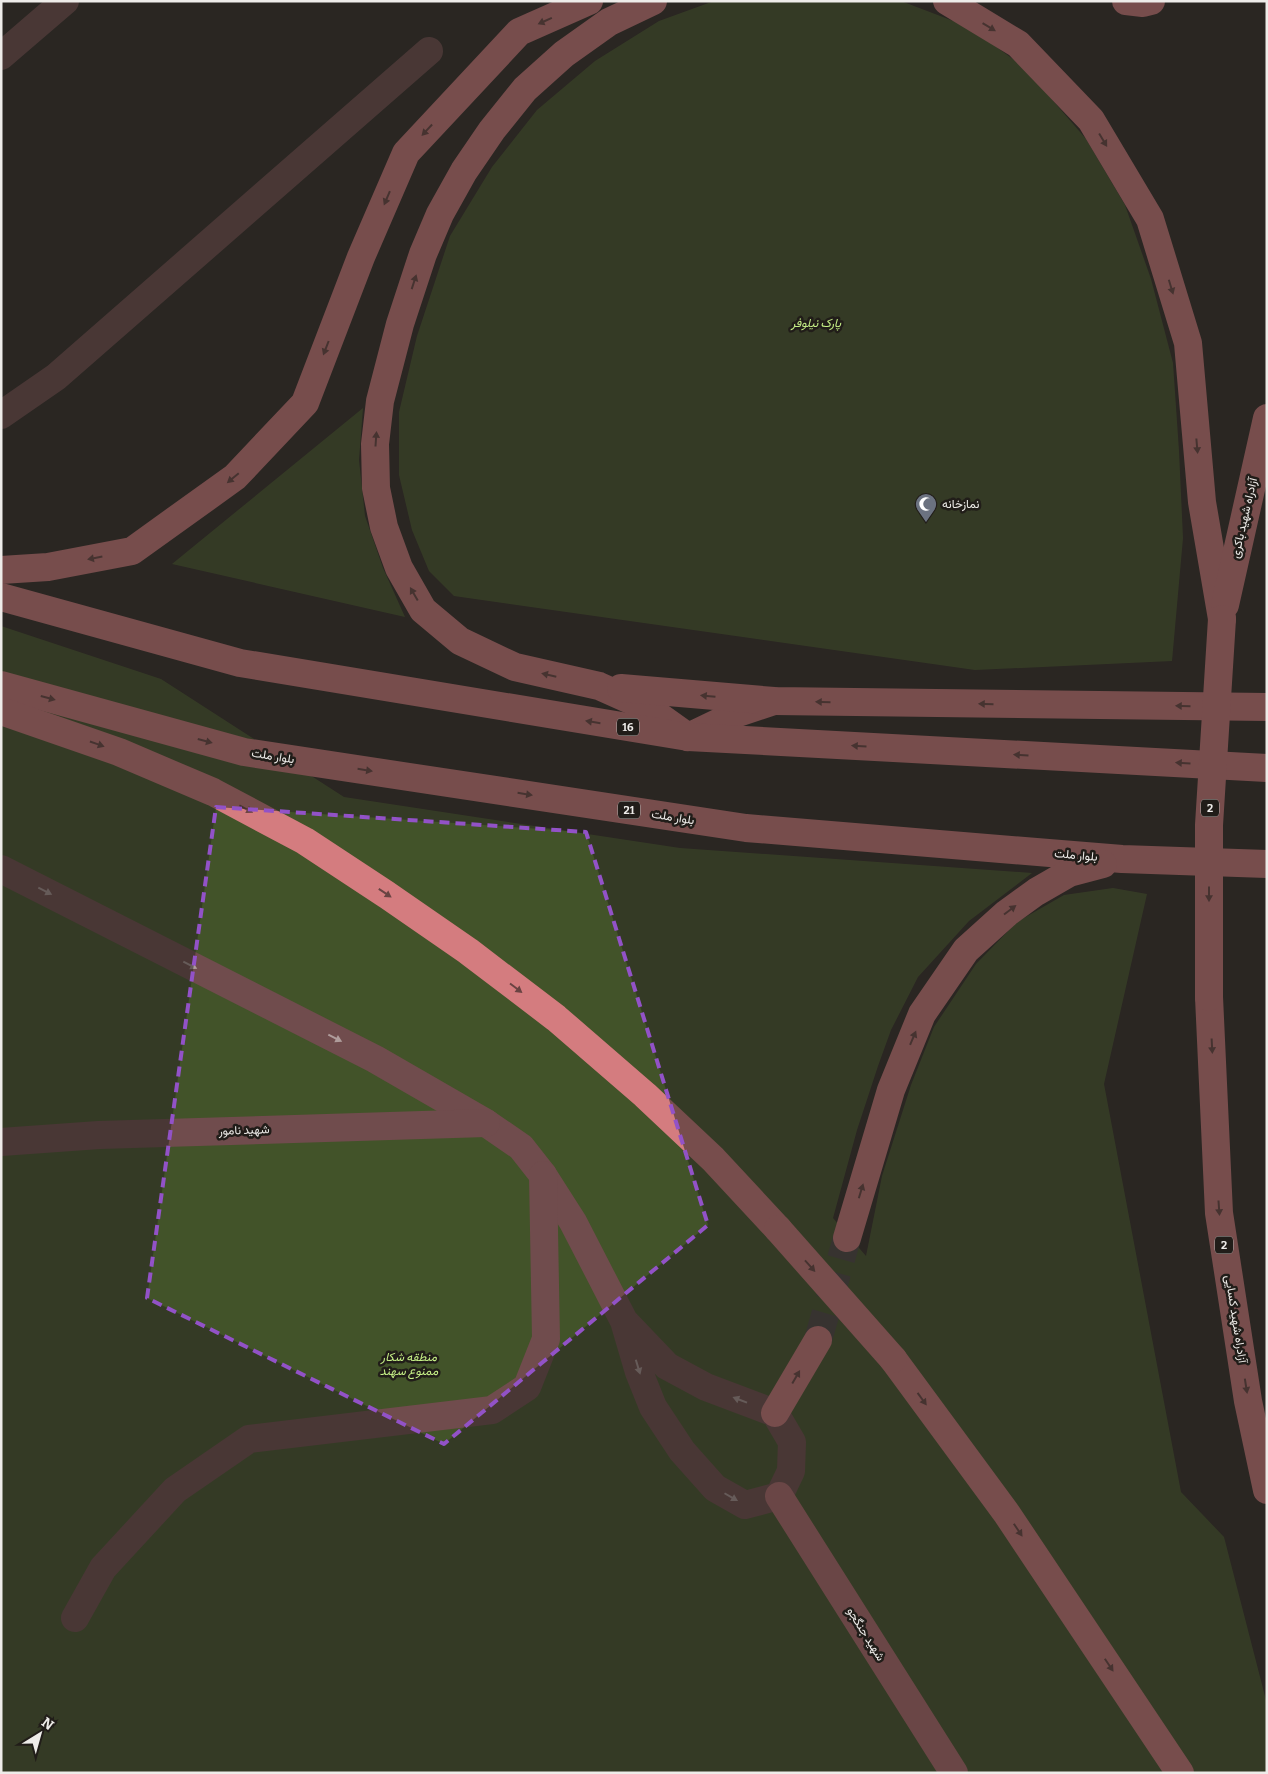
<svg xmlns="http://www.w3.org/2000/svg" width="1268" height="1774" viewBox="0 0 1268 1774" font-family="Bitter,Vazirmatn,serif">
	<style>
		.green { fill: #425329 }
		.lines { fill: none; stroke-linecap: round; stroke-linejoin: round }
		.highway-tunnel { stroke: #474440; stroke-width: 28; stroke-dasharray: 28 14; stroke-linecap: butt }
		.minor { stroke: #704c4d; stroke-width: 28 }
		.major { stroke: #b86e71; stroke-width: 28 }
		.highway { stroke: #d47c7f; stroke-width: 28 }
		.highway-bridge { stroke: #d47c7f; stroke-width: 28 }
		.oneway { fill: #694342 }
		.oneway2 { fill: #af9c9b }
		.marked { fill: none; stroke: #9252c7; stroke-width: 4; stroke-dasharray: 10 6; stroke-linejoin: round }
		.labels { text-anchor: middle; stroke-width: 5; stroke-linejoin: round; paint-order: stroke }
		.shield { fill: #211d19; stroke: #b0aeab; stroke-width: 1 }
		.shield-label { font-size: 11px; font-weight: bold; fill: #eeece9 }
		.park-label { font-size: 12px; font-style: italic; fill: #c5ef86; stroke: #211d19 }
		.poi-label { font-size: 12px; fill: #eeece9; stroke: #211d19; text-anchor: start }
		.street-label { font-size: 12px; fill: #eeece9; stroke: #211d19 }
	</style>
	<rect width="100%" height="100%" fill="#2a2622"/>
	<g class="green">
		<polygon points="714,1 901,1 969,27 1024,67 1086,139 1125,205 1151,279 1173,363 1179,451 1183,538 1172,661 975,670 454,596 429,571 412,530 399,475 399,412 417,336 450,236 492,167 537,110 595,61 659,21"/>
		<polygon points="363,408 359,460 365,516 383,568 405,617 172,564"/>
		<polygon points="1,626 161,679 344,797 680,848 1032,873 969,921 918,977 891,1030 878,1066 857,1130 833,1218 866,1256 882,1176 911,1085 934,1027 976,964 1017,922 1064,895 1113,888 1147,894 1104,1084 1181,1492 1224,1537 1267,1704 1267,1773 1,1773"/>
	</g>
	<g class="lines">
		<polyline class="highway-tunnel" points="818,1340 847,1238"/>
		<g class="minor">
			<polyline points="1,56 65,1"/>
			<polyline points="1,415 56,377 429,51"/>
			<polyline points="1,869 375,1059 486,1123 521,1147 543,1175 573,1222 624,1321 639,1372 653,1407 682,1451 715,1488 745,1505 779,1496 791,1471 792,1442 775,1413 706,1387 667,1366 624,1321"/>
			<polyline points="1,1142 99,1135 486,1123"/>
			<polyline points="75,1618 103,1568 175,1490 249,1439 492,1410 527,1387 546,1339 543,1175"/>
		</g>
		<polyline class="major" points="779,1496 954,1773"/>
		<g class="highway">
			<polyline points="653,1 609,22 564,54 525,89 492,130 464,171 440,214 423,254 400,324 380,401 375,444 376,488 384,527 399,568 423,610 460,641 515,667 599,686 646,707 688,737 738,713 774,701"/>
			<polyline points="947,1 1018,44 1091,120 1150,219 1188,343 1202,502 1222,619"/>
			<polyline points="1126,1 1143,3 1151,1"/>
			<polyline points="1,570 48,567 132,551 235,477 305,403 361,257 406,153 519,32 589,1"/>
			<polyline points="1,597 240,663 688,737 1267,768"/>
			<polyline points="1225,605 1267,418"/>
			<polyline points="1,685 244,752 746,828 1122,859 1267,864"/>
			<polyline points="621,688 774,701 1267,707"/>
			<polyline points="1,711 119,752 213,792 305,841 387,895 468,951 556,1018 645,1095 713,1159 778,1229"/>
			<polyline points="1209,997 1219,1213 1248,1401 1267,1490"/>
			<polyline points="847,1238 891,1090 922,1014 966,950 1007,913 1036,892 1069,873 1103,864"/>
			<polyline points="893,1359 1007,1514 1180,1773"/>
			<polyline points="775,1413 818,1340"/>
		</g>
		<g class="highway-bridge">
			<polyline points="1209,997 1209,825 1222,619"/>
			<polyline points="778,1229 893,1359"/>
		</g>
	</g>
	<defs><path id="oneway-solid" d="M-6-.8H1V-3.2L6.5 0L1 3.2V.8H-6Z" transform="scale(1.25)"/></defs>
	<g class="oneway">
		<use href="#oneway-solid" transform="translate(545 21) rotate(156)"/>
		<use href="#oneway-solid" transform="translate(989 27) rotate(31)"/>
		<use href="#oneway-solid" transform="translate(427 130) rotate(133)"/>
		<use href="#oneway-solid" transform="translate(1103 140) rotate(59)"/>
		<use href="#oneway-solid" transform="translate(387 198) rotate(113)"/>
		<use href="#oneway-solid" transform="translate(414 282) rotate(-72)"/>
		<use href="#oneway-solid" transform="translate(1171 287) rotate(73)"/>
		<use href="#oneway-solid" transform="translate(326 348) rotate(111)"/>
		<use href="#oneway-solid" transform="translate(376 439) rotate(-86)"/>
		<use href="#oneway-solid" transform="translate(1197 446) rotate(85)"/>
		<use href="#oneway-solid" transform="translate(233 478) rotate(140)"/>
		<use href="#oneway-solid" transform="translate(95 558) rotate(169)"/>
		<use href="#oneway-solid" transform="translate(414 594) rotate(-120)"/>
		<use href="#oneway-solid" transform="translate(549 675) rotate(-167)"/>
		<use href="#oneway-solid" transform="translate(708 696) rotate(-175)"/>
		<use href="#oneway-solid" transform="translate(48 698) rotate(15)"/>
		<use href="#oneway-solid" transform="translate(823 702) rotate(-179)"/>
		<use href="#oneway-solid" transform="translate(986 704) rotate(-179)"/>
		<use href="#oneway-solid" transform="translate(1183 706) rotate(-179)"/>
		<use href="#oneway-solid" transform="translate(593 722) rotate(-171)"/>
		<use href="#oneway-solid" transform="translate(205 741) rotate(15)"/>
		<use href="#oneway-solid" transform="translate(97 744) rotate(19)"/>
		<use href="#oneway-solid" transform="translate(859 746) rotate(-177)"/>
		<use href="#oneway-solid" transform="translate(1021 755) rotate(-177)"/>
		<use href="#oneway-solid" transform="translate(1183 763) rotate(-177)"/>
		<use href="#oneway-solid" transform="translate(365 770) rotate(9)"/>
		<use href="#oneway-solid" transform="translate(525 794) rotate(9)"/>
		<use href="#oneway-solid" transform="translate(246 809) rotate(28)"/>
		<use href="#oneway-solid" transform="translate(385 893) rotate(34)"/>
		<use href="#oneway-solid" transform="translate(1209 894) rotate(90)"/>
		<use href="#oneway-solid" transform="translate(1010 910) rotate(-37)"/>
		<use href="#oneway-solid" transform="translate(516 988) rotate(37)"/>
		<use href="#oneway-solid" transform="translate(913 1038) rotate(-67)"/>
		<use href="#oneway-solid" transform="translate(1212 1046) rotate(87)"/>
		<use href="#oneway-solid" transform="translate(861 1191) rotate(-73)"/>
		<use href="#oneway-solid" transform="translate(1219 1208) rotate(86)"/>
		<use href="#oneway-solid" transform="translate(810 1266) rotate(48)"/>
		<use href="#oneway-solid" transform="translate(796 1377) rotate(-60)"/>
		<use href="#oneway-solid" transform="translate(1246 1386) rotate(81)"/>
		<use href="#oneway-solid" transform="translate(922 1399) rotate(54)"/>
		<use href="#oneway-solid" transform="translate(1018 1530) rotate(56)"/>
		<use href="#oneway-solid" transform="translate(1109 1665) rotate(56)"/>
	</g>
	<g class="oneway2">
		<use href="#oneway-solid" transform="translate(45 891) rotate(27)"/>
		<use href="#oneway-solid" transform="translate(190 965) rotate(27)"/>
		<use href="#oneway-solid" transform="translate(335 1038) rotate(27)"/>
		<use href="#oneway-solid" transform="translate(638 1367) rotate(73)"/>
		<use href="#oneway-solid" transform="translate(740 1400) rotate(-159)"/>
		<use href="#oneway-solid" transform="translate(731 1497) rotate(30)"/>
	</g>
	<path d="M0 0H1268V1774H0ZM216 807 586 832 708 1225 444 1444 147 1298Z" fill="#2a2622" fill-opacity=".55" fill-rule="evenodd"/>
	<path class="marked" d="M216 807 586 832 708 1225 444 1444 147 1298Z"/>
	<defs>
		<g id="mosque-pin" transform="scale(1.125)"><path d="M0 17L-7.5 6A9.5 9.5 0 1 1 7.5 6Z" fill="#6b7280" stroke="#211d19"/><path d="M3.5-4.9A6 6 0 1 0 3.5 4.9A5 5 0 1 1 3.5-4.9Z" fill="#fff"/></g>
	</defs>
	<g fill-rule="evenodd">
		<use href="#mosque-pin" x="926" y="504"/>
	</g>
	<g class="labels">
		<g class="shield">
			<rect x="617" y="718.5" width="22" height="17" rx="4"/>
			<rect x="1201" y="799.5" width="18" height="17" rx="4"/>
			<rect x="618" y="801.5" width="22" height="17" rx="4"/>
			<rect x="1215" y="1236.5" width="18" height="17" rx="4"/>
		</g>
		<g class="shield-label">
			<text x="628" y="731">16</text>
			<text x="1210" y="812">2</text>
			<text x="629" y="814">21</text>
			<text x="1224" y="1249">2</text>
		</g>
		<g class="park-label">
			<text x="816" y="327">پارک نیلوفر</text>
			<text x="409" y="1361">منطقه شکار<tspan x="409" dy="14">ممنوع سهند</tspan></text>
		</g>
		<g class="poi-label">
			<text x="942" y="508">نمازخانه</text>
		</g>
		<g class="street-label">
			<text transform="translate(1244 518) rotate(-77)" y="4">آزادراه شهید باکری</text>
			<text transform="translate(273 756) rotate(9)" y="4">بلوار ملت</text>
			<text transform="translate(673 817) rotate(9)" y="4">بلوار ملت</text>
			<text transform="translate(1076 855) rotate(5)" y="4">بلوار ملت</text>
			<text transform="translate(244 1130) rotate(-2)" y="4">شهید نامور</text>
			<text transform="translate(1236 1319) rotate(81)" y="4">آزادراه شهید کسایی</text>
			<text transform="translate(866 1634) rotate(58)" y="4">شهید جنگجو</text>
		</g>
	</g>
	<rect width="1268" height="1774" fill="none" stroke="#eeece9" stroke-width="5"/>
	<g transform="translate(40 1734) rotate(37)" stroke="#211d19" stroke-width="4" paint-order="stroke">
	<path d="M0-4L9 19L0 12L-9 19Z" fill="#eeece9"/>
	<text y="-8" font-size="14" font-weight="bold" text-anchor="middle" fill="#eeece9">N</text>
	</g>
</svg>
